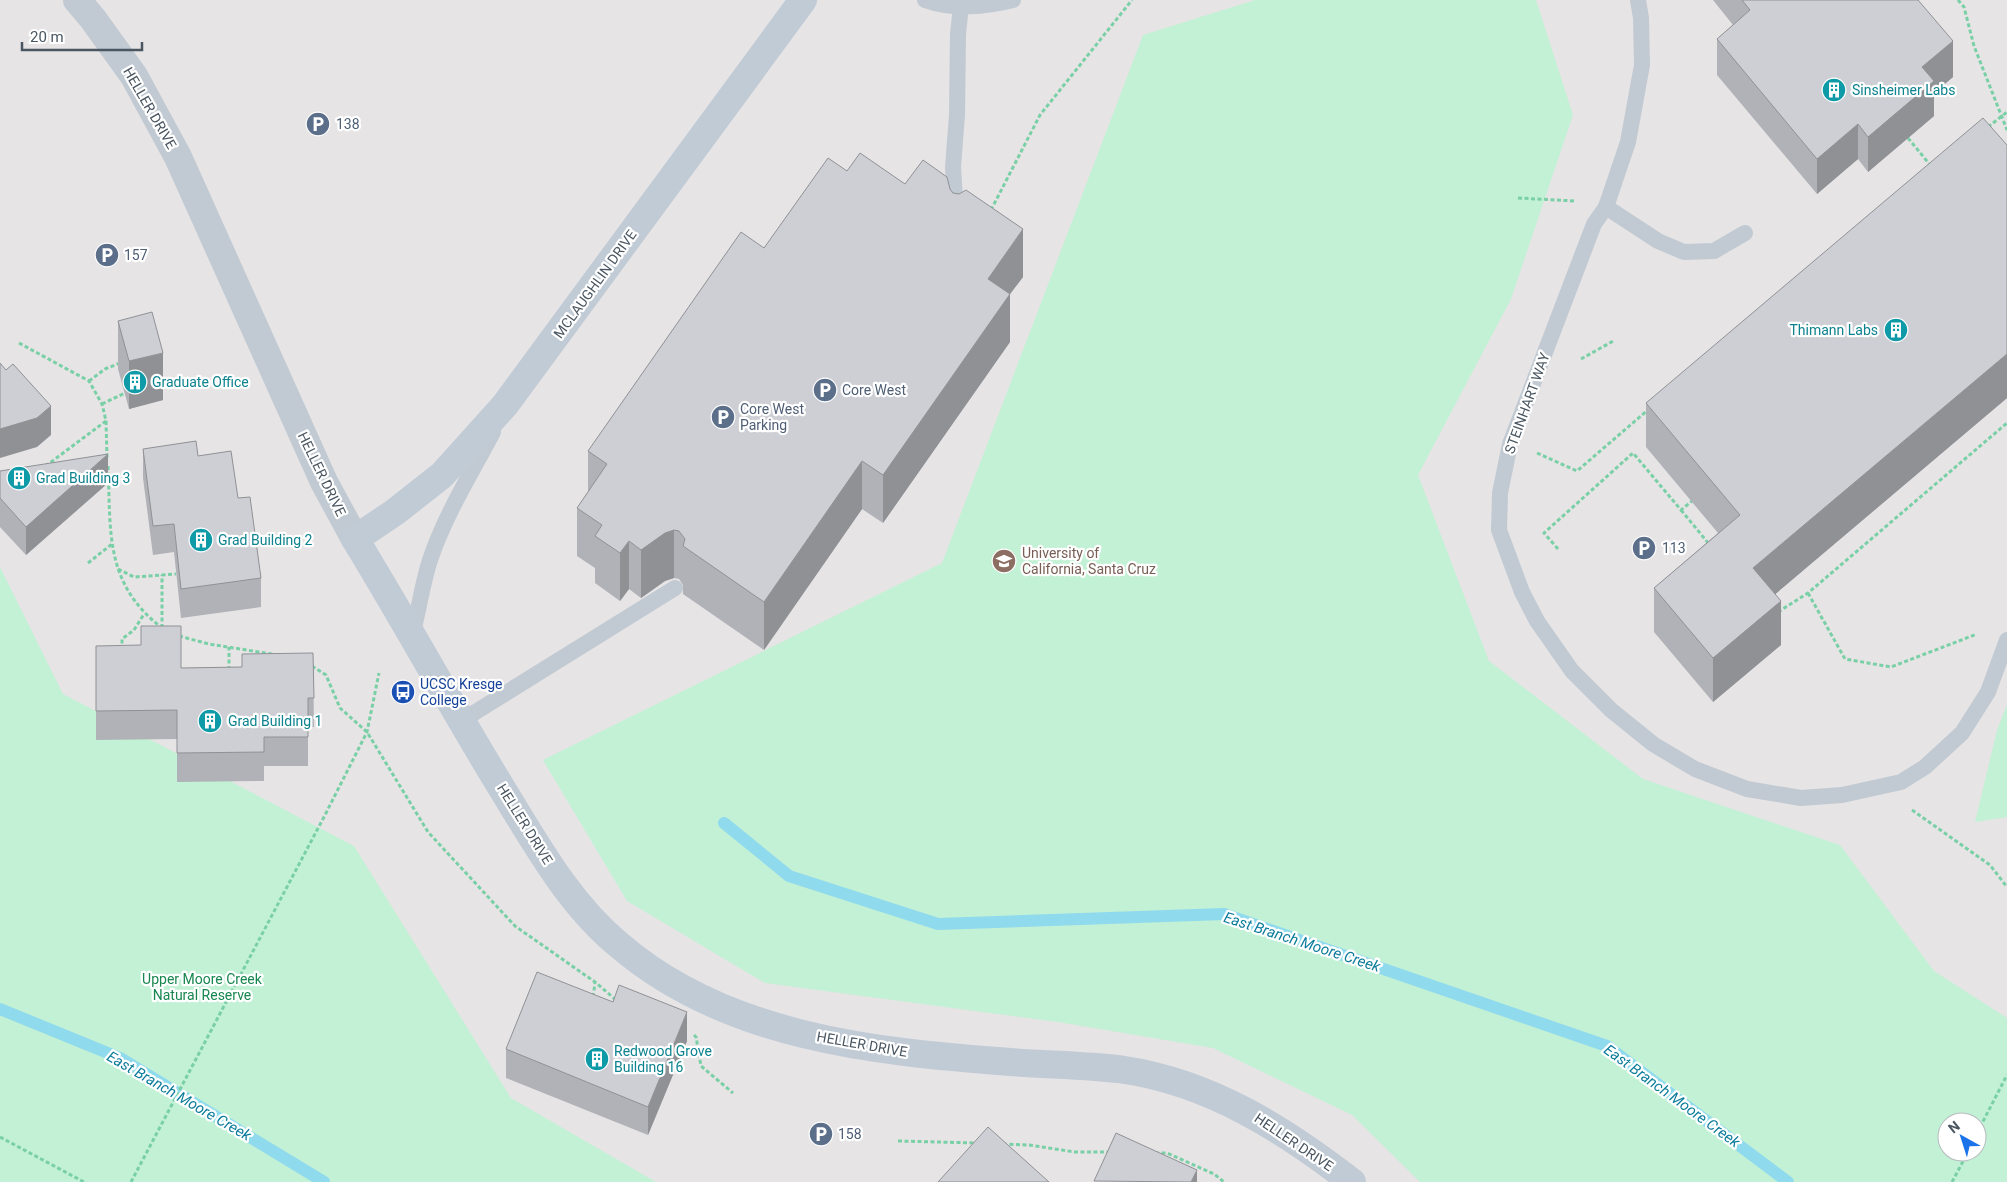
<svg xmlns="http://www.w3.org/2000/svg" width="2007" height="1182" viewBox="0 0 2007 1182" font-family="Roboto,sans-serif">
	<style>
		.education { fill: #e6e4e5; fill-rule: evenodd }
		.green { fill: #c3f1d5; fill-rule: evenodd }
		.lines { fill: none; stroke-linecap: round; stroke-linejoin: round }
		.stream { stroke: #90daee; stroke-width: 12 }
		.path { stroke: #7ad0a6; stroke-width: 3; stroke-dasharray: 4 2.5; stroke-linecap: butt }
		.lane { stroke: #c1cad2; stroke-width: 16 }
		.street { stroke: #c1cad2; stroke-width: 28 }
		.secondary { stroke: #c1cbd6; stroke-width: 28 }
		.path-bridge { stroke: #7ad0a6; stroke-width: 3; stroke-dasharray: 4 2.5; stroke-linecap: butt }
		.wall { fill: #b0b2b7 }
		.shaded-wall { fill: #909195 }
		.building { fill: #cdcfd5; stroke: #909195 }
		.labels { text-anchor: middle; stroke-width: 4.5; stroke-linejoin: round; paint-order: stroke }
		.culture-label { font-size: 14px; fill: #0d838f; stroke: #fff; text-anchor: start }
		.street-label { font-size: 14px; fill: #4a5661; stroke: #fff }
		.service-label { font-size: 14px; fill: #4e5e75; stroke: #fff; text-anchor: start }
		.education-label { font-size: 14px; fill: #785e54; stroke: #fff; text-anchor: start }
		.transit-label { font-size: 14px; fill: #164399; stroke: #fff; text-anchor: start }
		.park-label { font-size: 14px; fill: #17864f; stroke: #fff }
		.water-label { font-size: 15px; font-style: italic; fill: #0c7c9b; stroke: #fff }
	</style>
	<rect width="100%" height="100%" fill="#f5f3f3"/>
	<path class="education" d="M0 0H2007V1182H0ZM1947 1122H1977V1152H1947Z"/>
	<g class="green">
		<path d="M1255 0H1536L1573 115 1511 299 1418 475 1489 661 1643 779 1840 845 1934 971 2007 1018V1182H1420L1352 1115 1213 1048 1058 1022 765 983 627 901 543 760 942 563 1143 35ZM1947 1122H1977V1152H1947Z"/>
		<polygon points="0,567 63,694 354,846 511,1098 656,1182 0,1182"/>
		<polygon points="2007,705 2007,817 1975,822 1997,730"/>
	</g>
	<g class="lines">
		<g class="stream">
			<polyline points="724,823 789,876 938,924 1224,914 1607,1046 1788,1182"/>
			<polyline points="0,1009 120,1058 324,1182"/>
		</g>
		<g class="path">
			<polyline points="1958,0 1964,7 1974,46 2007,130"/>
			<polyline points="1988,127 2007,112"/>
			<polyline points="1518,198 1575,201"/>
			<polyline points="991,210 1040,115 1132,0"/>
			<polyline points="19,343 89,381 102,404 106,421 47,465"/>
			<polyline points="1581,359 1615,340"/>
			<polyline points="89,381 105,369 120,363"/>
			<polyline points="102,404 125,393"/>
			<polyline points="106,421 107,458"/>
			<polyline points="1537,453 1577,471 1649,409"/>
			<path d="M108 466C111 532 104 583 162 628"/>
			<polyline points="1681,510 1709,544"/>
			<polyline points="1558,549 1544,533 1633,453 1681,510 1692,501"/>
			<polyline points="88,563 112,544"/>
			<polyline points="118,569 134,577 176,574"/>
			<polyline points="1808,593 1845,659 1891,667 1977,634"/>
			<polyline points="1778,612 1808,593 2007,423"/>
			<polyline points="162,628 162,575"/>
			<polyline points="179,636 209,644 278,655"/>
			<polyline points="122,650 122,639 134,630 144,614"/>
			<polyline points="312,666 326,675 340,708 367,732 428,832 515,926 595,982 616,1000"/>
			<polyline points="229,670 229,647"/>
			<polyline points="1912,810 1990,865 2007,887"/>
			<polyline points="593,997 595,983"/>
			<polyline points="694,1035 696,1037 701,1066 733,1093"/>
			<polyline points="1977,1133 2007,1075"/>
			<polyline points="0,1137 84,1182"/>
			<polyline points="898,1141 977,1143"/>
			<polyline points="1003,1144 1029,1145 1075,1152 1109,1152"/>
			<polyline points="1155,1153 1167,1153 1214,1174 1224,1182"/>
			<polyline points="131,1182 325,815 367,732 379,673"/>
			<polyline points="1952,1182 1968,1152"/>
		</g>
		<g class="lane">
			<path d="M925 0C952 10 986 7 1013 0"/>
			<polyline points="1638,0 1641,18 1642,65 1628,142 1606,207 1594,224 1510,444 1500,493 1499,530 1522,592 1537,621 1572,671 1611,710 1653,744 1695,769 1747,789 1801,798 1842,795 1901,782 1925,767 1962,733 1988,692 2007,640"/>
			<polyline points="1606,207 1658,241 1684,252 1714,251 1745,233"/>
			<polyline points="956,215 953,167 957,115 958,34 961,6"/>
			<path d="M412 635C419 611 422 584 430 560 445 515 471 474 493 432"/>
			<polyline points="461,721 675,588"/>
		</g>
		<polyline class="street" points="77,0 93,19 134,76 178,157 324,482 355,539"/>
		<path class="secondary" d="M803 0 505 405 442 475 395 512 355 539C405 621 451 705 501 787 535 842 568 903 619 945 726 1037 875 1052 1010 1062 1048 1065 1088 1065 1125 1070 1211 1083 1285 1130 1352 1182"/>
		<polyline class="path-bridge" points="1908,138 1931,166"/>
	</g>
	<g class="wall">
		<polygon points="1713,0 1918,0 1953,77 1934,93 1934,116 1868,172 1858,159 1817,194 1717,75 1717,39 1733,25"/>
		<polygon points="2007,145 2007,398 1775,594 1781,645 1713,702 1654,632 1654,588 1718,533 1646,447 1646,403"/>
		<polygon points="847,171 905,184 950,189 1023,277 1010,294 1010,342 883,523 862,509 764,650 683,594 683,585 679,579 674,578 665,581 641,598 629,589 620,601 595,583 595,568 577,556 577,508 588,492 588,451 764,248"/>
		<polygon points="118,321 163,400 129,409 118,369"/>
		<polygon points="143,449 198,456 238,498 261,578 261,607 181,618 174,552 153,555 143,478"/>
		<polygon points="0,471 108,483 26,555 0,527"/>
		<polygon points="96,646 181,668 242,667 313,653 314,727 308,727 308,766 264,766 264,781 177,782 177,739 96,740"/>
		<polygon points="687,1041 648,1135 506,1078 506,1049"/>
	</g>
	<g class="shaded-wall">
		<polygon points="1953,41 1953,77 1934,93 1934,116 1868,172 1868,137 1922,67"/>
		<polygon points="1858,124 1858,159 1817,194 1817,159"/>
		<polygon points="1023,229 1023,277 1010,294 1010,342 883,523 883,475 988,279"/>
		<polygon points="163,353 163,400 129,409 129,361"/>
		<polygon points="2007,354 2007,398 1753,613 1753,568"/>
		<polygon points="51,406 51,435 37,447 0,458 0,429"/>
		<polygon points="108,454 108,483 26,555 26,527"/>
		<polygon points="862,461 862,509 764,650 764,602"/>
		<polygon points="674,530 674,578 665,581 641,598 641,550 665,533"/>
		<polygon points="629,541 629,589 620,601 620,553"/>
		<polygon points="1781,601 1781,645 1713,702 1713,658"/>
		<polygon points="687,1012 687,1041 648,1135 648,1107"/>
		<polygon points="1197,1170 1197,1182 1191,1182"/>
	</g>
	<g class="building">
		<polygon points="1742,0 1918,0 1953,41 1922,67 1934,81 1868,137 1858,124 1817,159 1717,39 1750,10"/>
		<polygon points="1983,118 2007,145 2007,354 1753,568 1781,601 1713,658 1654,588 1740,515 1646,403"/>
		<polygon points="860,153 905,184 923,160 947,177 950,189 953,193 959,194 966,190 1023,229 988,279 1010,294 883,475 862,461 764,602 683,546 685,539 679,531 674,530 665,533 641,550 629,541 620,553 595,536 602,525 577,508 607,464 588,451 741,232 764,248 828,158 847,171"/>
		<polygon points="152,312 163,353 129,361 118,321"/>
		<polygon points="0,363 6,370 13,364 51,406 37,418 0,429"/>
		<polygon points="196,441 198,456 231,451 238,498 250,497 261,578 181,589 174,524 153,526 143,449"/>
		<polygon points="108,454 26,527 0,498 0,471"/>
		<polygon points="141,626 181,626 181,668 242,667 242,654 313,653 314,698 308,698 308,737 264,737 264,752 177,753 177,710 96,711 96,646 141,645"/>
		<polygon points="537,972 613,1002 619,985 687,1012 648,1107 506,1049"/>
		<polygon points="988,1127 1049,1182 938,1182"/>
		<polygon points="1116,1133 1197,1170 1191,1182 1094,1181"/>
	</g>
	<defs>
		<g id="building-disc" transform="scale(1.25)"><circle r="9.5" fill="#0f9aa8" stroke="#fff"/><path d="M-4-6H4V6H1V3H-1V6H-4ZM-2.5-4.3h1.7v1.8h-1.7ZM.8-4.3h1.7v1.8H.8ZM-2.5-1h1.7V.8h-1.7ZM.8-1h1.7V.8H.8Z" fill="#fff"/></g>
		<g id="parking-disc" transform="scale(1.25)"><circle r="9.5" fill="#5c6f8a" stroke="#fff"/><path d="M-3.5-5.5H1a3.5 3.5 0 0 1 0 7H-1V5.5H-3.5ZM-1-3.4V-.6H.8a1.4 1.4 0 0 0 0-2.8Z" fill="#fff"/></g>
		<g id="university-disc" transform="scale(1.25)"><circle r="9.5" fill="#8d6e63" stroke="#fff"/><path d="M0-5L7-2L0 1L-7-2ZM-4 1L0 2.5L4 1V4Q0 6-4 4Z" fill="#fff"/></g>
		<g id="bus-disc" transform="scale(1.25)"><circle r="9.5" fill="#1a4fb4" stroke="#fff"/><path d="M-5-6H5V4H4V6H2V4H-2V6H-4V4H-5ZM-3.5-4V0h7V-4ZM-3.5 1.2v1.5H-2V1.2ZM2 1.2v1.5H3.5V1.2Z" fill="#fff"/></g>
	</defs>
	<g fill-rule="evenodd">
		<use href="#building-disc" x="1834" y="90"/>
		<use href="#parking-disc" x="318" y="124"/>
		<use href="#parking-disc" x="107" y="255"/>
		<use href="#building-disc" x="1896" y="330"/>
		<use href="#building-disc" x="135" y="382"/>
		<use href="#parking-disc" x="825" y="390"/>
		<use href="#parking-disc" x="723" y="417"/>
		<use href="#building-disc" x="19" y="478"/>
		<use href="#building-disc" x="201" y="540"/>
		<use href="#parking-disc" x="1644" y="548"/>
		<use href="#university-disc" x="1004" y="561"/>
		<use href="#bus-disc" x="403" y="692"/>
		<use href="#building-disc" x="210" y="721"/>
		<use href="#building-disc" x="597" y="1059"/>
		<use href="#parking-disc" x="821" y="1134"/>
	</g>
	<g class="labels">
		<g class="culture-label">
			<text x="1852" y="95">Sinsheimer Labs</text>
			<text x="1878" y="335" text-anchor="end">Thimann Labs</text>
			<text x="152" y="387">Graduate Office</text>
			<text x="36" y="483">Grad Building 3</text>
			<text x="218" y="545">Grad Building 2</text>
			<text x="228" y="726">Grad Building 1</text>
			<text x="614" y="1056">Redwood Grove<tspan x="614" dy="16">Building 16</tspan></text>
		</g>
		<g class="street-label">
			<text transform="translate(150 108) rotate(60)" y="5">HELLER DRIVE</text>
			<text transform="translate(595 284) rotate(-54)" y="5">MCLAUGHLIN DRIVE</text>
			<text transform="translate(1527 403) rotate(-70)" y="5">STEINHART WAY</text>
			<text transform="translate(322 474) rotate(64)" y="5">HELLER DRIVE</text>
			<text transform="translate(525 824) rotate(58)" y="5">HELLER DRIVE</text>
			<text transform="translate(862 1044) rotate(10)" y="5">HELLER DRIVE</text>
			<text transform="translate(1294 1142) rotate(34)" y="5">HELLER DRIVE</text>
		</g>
		<g class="service-label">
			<text x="336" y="129">138</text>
			<text x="124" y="260">157</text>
			<text x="842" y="395">Core West</text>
			<text x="740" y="414">Core West<tspan x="740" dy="16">Parking</tspan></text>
			<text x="1662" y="553">113</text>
			<text x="838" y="1139">158</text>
		</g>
		<g class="education-label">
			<text x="1022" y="558">University of<tspan x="1022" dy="16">California, Santa Cruz</tspan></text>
		</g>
		<g class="transit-label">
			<text x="420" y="689">UCSC Kresge<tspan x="420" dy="16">College</tspan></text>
		</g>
		<g class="park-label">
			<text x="202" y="984">Upper Moore Creek<tspan x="202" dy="16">Natural Reserve</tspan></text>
		</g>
		<g class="water-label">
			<text transform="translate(1302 942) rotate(18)" y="5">East Branch Moore Creek</text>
			<text transform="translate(179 1096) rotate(30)" y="5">East Branch Moore Creek</text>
			<text transform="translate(1672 1096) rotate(36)" y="5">East Branch Moore Creek</text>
		</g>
	</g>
	<g transform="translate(1962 1137) rotate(321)"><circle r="24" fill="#ffffff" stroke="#b7bbc0"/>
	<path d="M0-4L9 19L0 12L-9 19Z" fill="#1a73e8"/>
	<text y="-8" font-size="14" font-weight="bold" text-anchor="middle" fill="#4a5661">N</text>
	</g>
	<path d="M22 42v8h120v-8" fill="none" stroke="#4a5661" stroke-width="2.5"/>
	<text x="30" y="42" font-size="15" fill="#4a5661" stroke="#ffffff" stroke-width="4" paint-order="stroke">20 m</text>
</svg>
